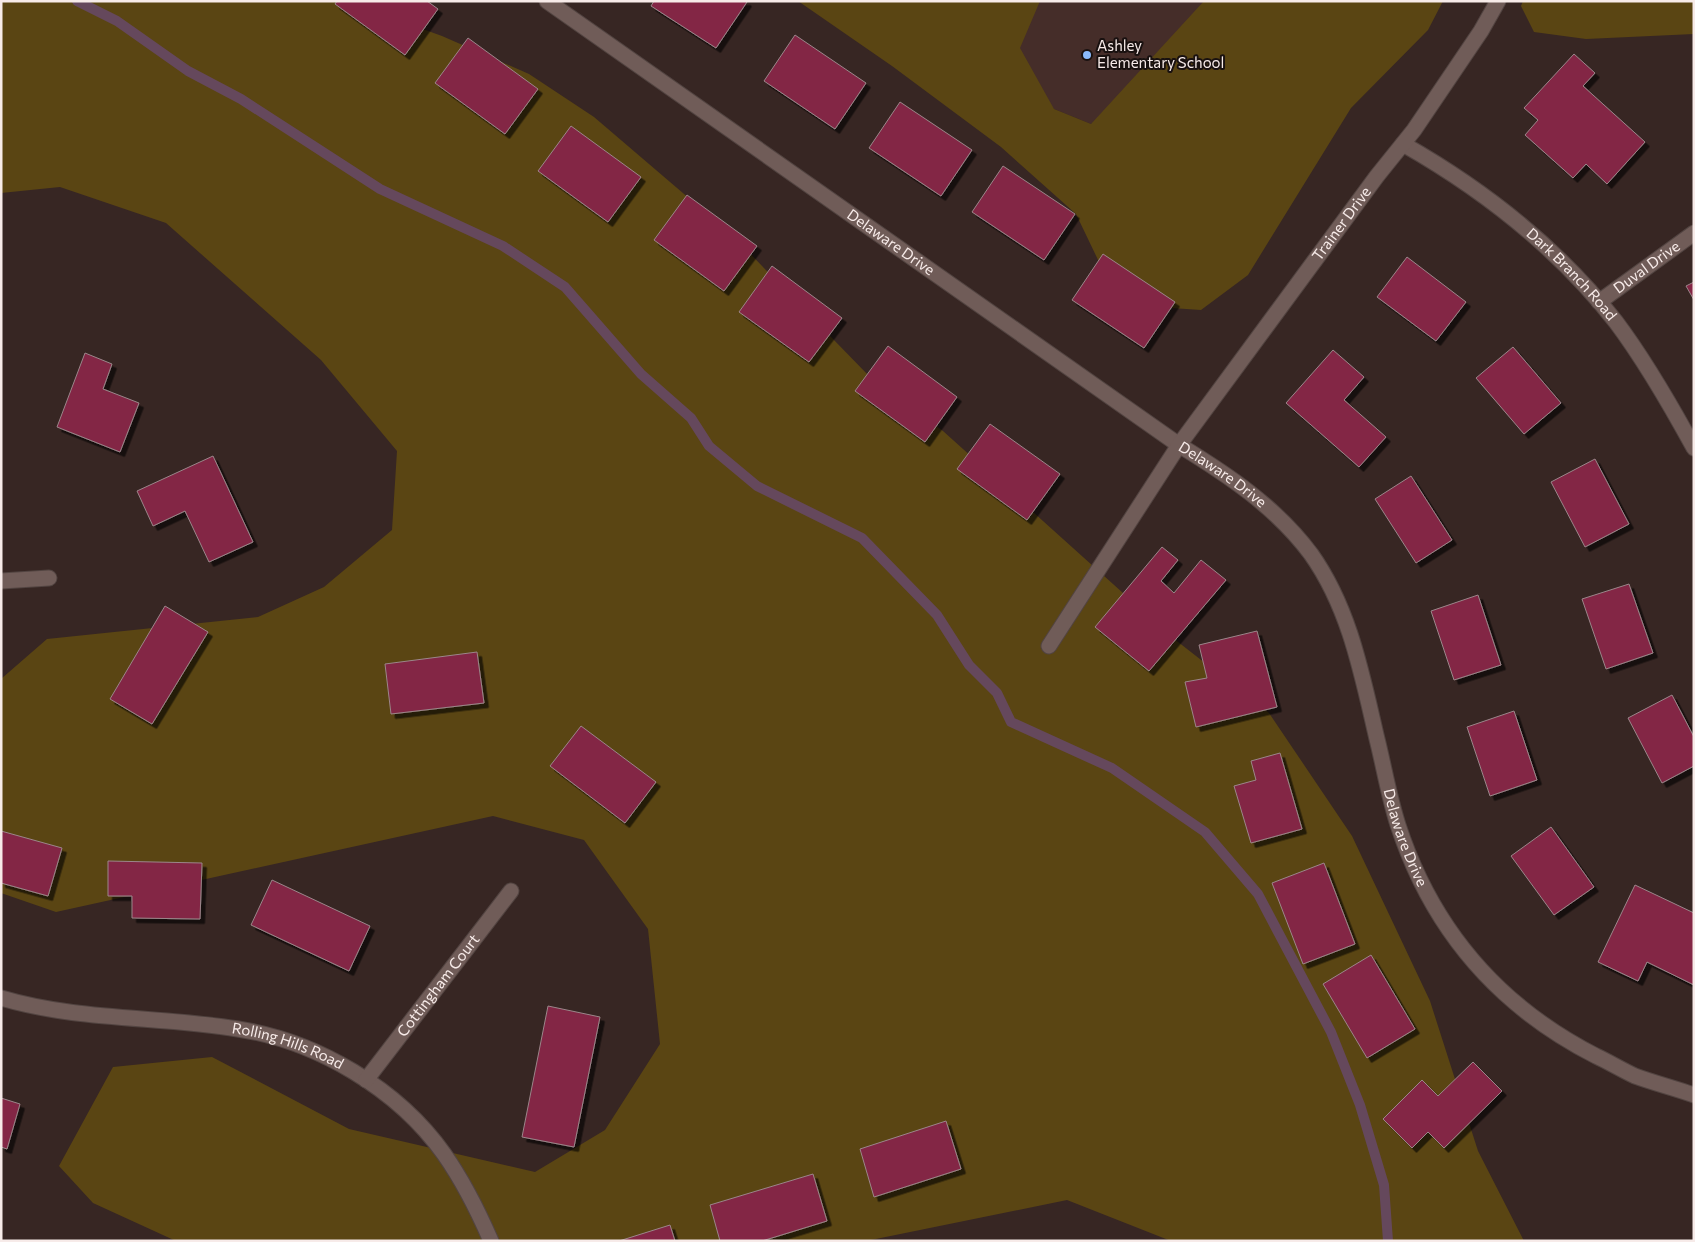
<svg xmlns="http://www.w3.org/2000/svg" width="1695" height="1242" viewBox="0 0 1695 1242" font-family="Commissioner,sans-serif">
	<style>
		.built { fill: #452d29 }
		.green { fill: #5a4513 }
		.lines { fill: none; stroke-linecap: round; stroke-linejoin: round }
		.stream { stroke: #65485c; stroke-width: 10 }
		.building { fill: #832645; stroke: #9b868a; filter: url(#shadow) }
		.minor-casing { stroke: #524441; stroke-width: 17 }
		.minor { stroke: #705c58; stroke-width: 15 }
		.poi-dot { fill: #8bbafc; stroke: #191110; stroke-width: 2 }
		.labels { text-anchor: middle; stroke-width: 4; stroke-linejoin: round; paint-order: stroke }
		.poi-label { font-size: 15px; fill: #f7ebe9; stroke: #191110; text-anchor: start }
		.street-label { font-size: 15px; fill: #f7ebe9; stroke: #191110 }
	</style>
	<defs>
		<filter id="shadow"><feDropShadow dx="4.5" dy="4.5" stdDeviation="0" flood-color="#0009"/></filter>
	</defs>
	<rect width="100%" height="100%" fill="#372623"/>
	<polygon class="built" points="905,1 1238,1 1091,124 1054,109"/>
	<g class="green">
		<polygon points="1,1 345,1 442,36 529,74 594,117 732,235 869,376 943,431 1173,638 1269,713 1352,836 1430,1001 1478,1151 1524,1241 1171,1241 1067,1200 866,1241 176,1241 93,1203 59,1166 113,1067 212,1057 349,1129 535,1172 605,1130 660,1044 648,929 584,840 493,816 56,912 1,893 1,679 47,639 258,617 324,587 392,530 397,451 321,360 166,223 60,187 1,193"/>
		<polygon points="798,1 1040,1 1020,48 1054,109 1091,124 1204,1 1443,1 1428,30 1351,108 1248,275 1201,310 1157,307 1100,264 1076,214 1001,147 892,66"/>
		<polygon points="1523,1 1694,1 1694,34 1586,39 1534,32 1521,6"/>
	</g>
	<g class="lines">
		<polyline class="stream" points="77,1 117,21 188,71 241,99 380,189 503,246 565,287 641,374 691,418 709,446 757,486 862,538 937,615 969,665 997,693 1011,722 1112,768 1205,832 1258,894 1331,1032 1360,1105 1384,1185 1388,1241"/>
	</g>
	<g class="building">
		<polygon points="337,1 427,1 438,9 405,55 335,4"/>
		<polygon points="654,1 746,1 747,2 716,48 651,6"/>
		<polygon points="795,35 866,83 835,129 764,81"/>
		<polygon points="468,38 538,89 505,134 435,83"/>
		<polygon points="1574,54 1595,73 1583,86 1645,142 1607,184 1586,164 1573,178 1525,135 1538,120 1524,108"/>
		<polygon points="900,102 972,150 941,196 869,148"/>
		<polygon points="571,126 641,177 608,222 538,171"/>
		<polygon points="1003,166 1075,214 1044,260 972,212"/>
		<polygon points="687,195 757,246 724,291 654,240"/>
		<polygon points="1103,254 1175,302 1144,348 1072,300"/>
		<polygon points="1407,257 1466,302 1436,341 1377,297"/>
		<polygon points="772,266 842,318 809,362 739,312"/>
		<polygon points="1694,282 1694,300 1686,286"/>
		<polygon points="888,346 957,397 925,442 855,391"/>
		<polygon points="1513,347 1561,403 1524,434 1476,378"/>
		<polygon points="1333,350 1364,377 1344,400 1386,437 1359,467 1286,403"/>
		<polygon points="85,353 112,364 103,389 139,403 120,452 57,427"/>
		<polygon points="990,424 1060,474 1027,520 957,469"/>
		<polygon points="213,456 253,542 209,562 185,511 153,526 137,491"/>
		<polygon points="1595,459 1629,524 1585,547 1551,482"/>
		<polygon points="1411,476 1452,540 1416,563 1375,499"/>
		<polygon points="1162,547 1178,560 1161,581 1174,593 1201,560 1226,580 1149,671 1095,627"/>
		<polygon points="1629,584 1653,653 1606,669 1582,599"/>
		<polygon points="1478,595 1501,665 1454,680 1431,611"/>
		<polygon points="165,606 208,632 152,724 110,699"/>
		<polygon points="1257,631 1277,707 1196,727 1185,682 1207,678 1199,645"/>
		<polygon points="477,652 484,703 391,714 385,664"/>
		<polygon points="1672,695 1694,737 1694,766 1662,783 1628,718"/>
		<polygon points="1514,711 1537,780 1490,796 1467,727"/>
		<polygon points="581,726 656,782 625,823 550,766"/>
		<polygon points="1280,753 1302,829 1251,843 1234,786 1256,780 1251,761"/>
		<polygon points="1551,827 1594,887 1554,915 1511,856"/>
		<polygon points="1,831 62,848 48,896 1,883"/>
		<polygon points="108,861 202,863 200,919 132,918 132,896 108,896"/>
		<polygon points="1324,863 1355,944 1303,964 1272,883"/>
		<polygon points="272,880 370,926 349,971 251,925"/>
		<polygon points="1635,885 1694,913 1694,985 1647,962 1638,981 1598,962"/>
		<polygon points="1371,955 1415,1029 1367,1058 1323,984"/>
		<polygon points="548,1006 600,1017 574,1147 522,1137"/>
		<polygon points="1473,1062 1502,1091 1444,1148 1428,1132 1412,1148 1383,1119 1422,1080 1438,1096"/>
		<polygon points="1,1098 20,1104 7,1149 1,1147"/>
		<polygon points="946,1121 961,1169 874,1197 860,1149"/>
		<polygon points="813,1174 827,1221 762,1241 720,1241 710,1205"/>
		<polygon points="670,1225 675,1241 619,1241"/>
	</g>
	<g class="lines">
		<g class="minor-casing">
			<g id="minor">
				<path id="s1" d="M547 1 1179 445C1228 475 1276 507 1311 554 1350 609 1362 675 1377 739 1384 767 1389 797 1398 825 1432 929 1498 1006 1596 1056 1609 1062 1622 1070 1635 1076 1654 1083 1674 1088 1694 1095"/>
				<path id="s2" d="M1403 144C1484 190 1558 248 1616 322 1646 362 1670 404 1694 448"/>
				<path id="s3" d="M1599 302 1694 233"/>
				<polyline points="1,581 49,578"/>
				<path id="s4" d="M1049 646 1179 445 1377 176 1414 130 1481 31 1498 1"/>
				<path id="s5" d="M1 998C78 1021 160 1016 238 1029 317 1041 398 1089 444 1154 463 1181 478 1211 491 1241"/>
				<path id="s6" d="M366 1080 511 891"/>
			</g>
		</g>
		<use href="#minor" class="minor"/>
	</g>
	<circle class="poi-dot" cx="1087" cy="55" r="5"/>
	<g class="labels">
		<g class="poi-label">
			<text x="1097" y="51">Ashley<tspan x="1097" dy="17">Elementary School</tspan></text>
		</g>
		<g class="street-label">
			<text dy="5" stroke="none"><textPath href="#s4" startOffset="514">Trainer Drive</textPath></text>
			<text dy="5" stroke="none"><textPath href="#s1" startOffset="420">Delaware Drive</textPath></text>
			<text dy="5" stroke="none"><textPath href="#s3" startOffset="59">Duval Drive</textPath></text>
			<text dy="5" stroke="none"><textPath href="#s2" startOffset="214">Dark Branch Road</textPath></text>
			<text dy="5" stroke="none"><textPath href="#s1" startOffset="825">Delaware Drive</textPath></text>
			<text dy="5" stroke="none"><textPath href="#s1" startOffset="1245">Delaware Drive</textPath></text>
			<text dy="5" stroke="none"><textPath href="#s6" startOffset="119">Cottingham Court</textPath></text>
			<text dy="5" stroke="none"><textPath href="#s5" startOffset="292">Rolling Hills Road</textPath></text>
		</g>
	</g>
	<rect width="1695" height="1242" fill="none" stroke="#f7ebe9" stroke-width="5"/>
</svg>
